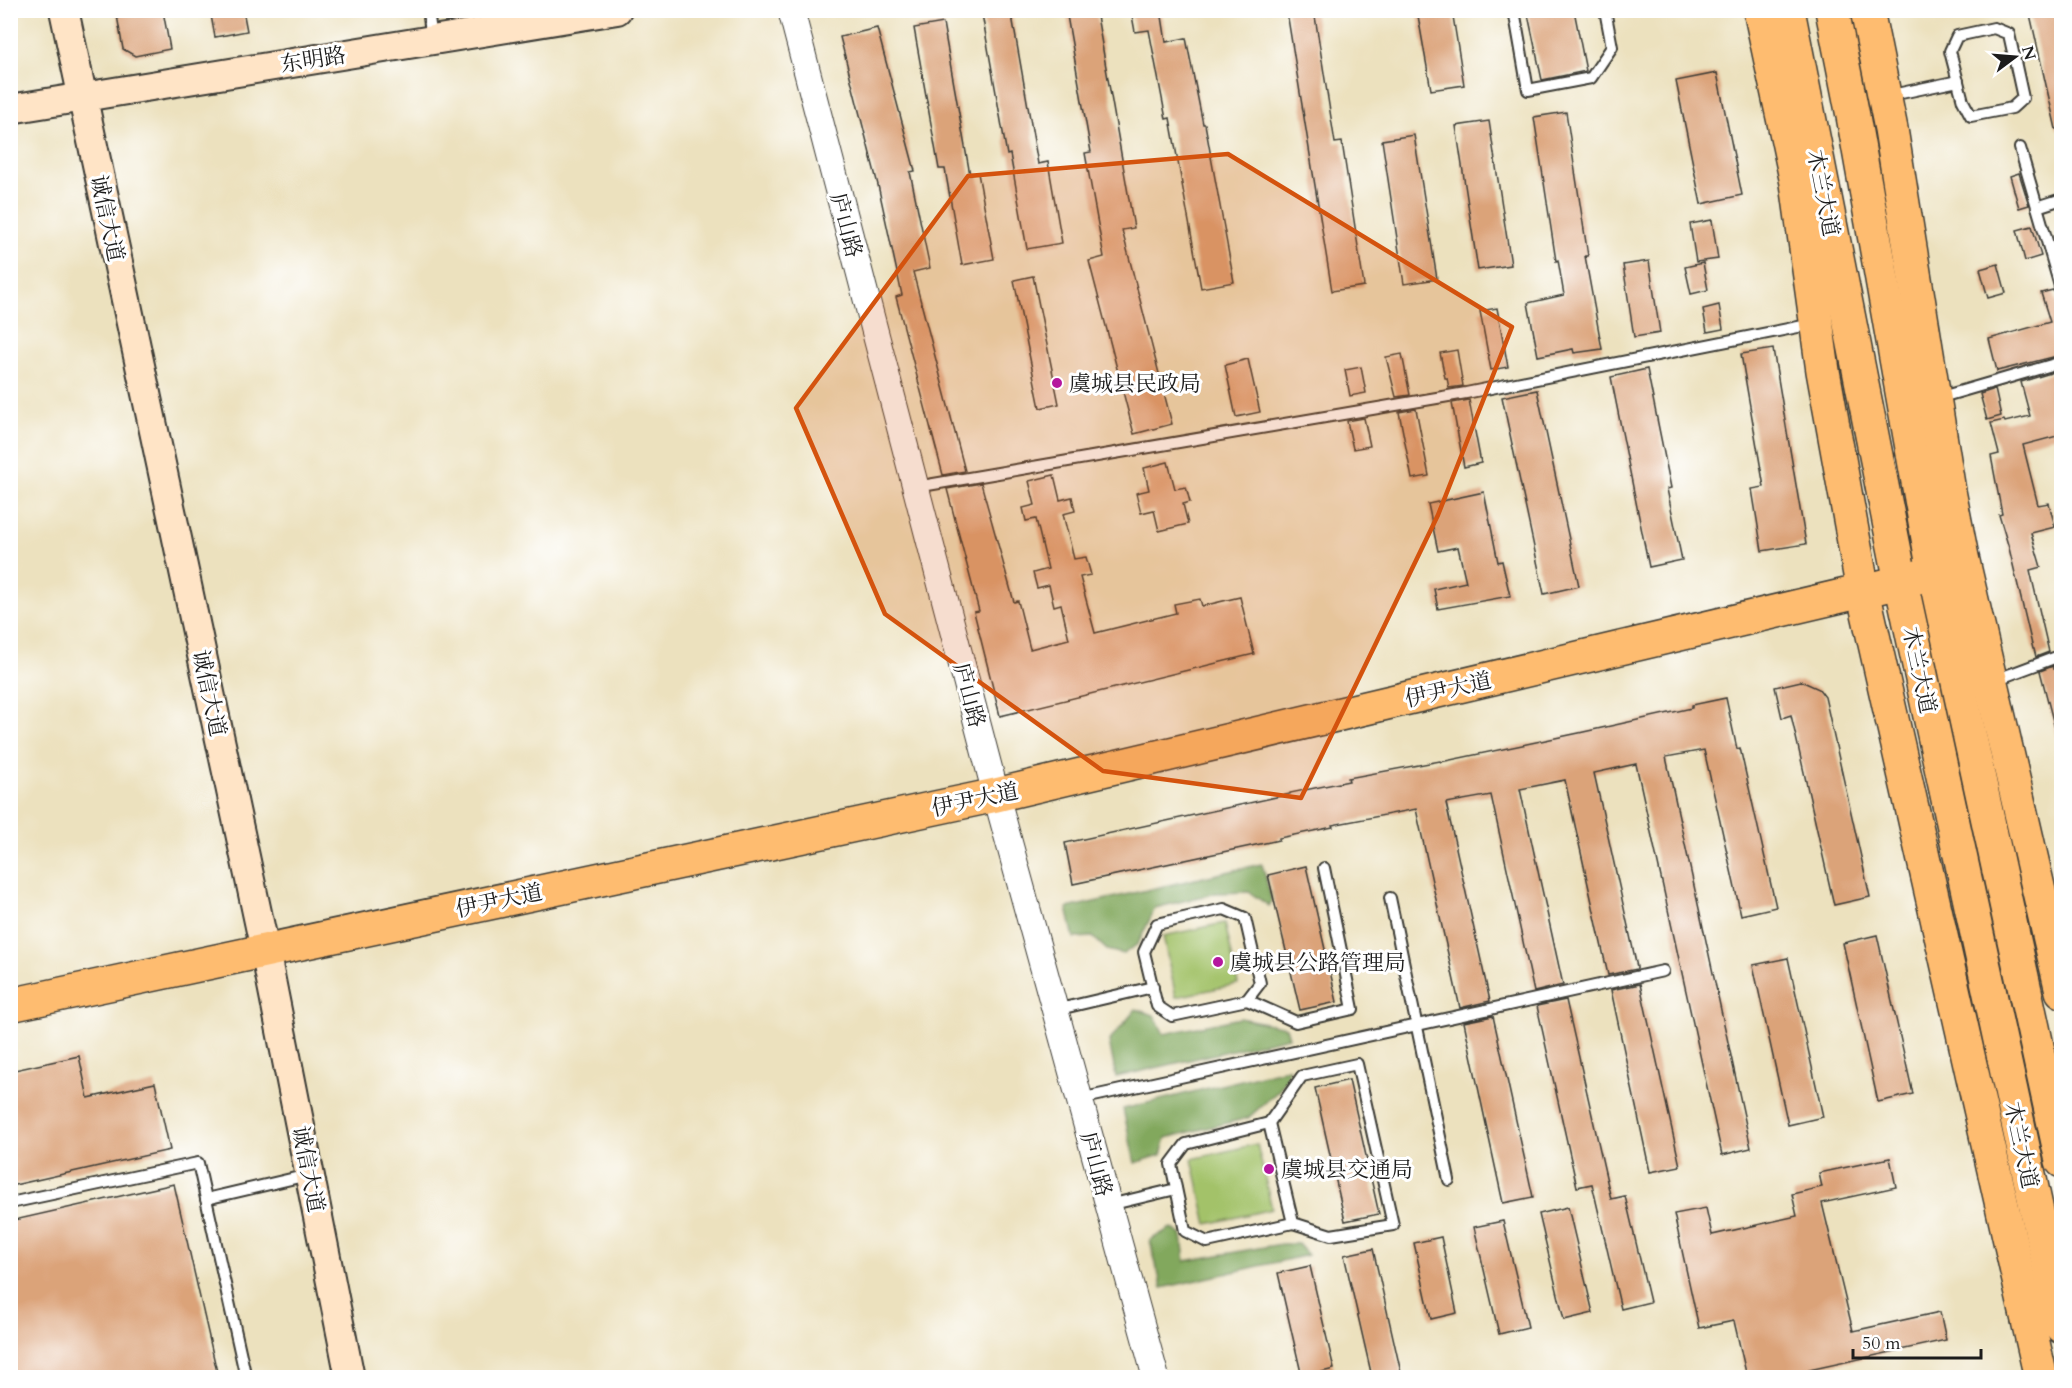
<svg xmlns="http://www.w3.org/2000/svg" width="2072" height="1388" viewBox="0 0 2072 1388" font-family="Cardo,'Noto Serif SC',serif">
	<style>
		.green { fill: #a3c269; stroke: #606f42; stroke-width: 1.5 }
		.forest { fill: #82a85d; stroke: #4f623c; stroke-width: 1.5 }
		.building { fill: #dba379 }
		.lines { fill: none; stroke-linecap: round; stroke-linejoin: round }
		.service-casing { stroke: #3b3a34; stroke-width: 14 }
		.tertiary-casing { stroke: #3b3a34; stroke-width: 28 }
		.secondary-casing { stroke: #3b3a34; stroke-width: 32 }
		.primary-casing { stroke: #3b3a34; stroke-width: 36 }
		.service { stroke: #fff; stroke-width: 10 }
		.tertiary { stroke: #fff; stroke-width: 26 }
		.secondary { stroke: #ffe4c6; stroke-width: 28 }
		.primary { stroke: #febc70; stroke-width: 33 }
		.marked { fill: #d4530e; fill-opacity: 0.2; stroke: #d4530e; stroke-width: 4.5; stroke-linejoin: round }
		.poi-dot { fill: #b5179e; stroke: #fff; stroke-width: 2 }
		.labels { text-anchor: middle; stroke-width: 6; stroke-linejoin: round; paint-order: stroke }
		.street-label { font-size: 22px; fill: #1c1c1c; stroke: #fff }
		.poi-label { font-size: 22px; fill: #1c1c1c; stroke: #fff; text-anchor: start }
	</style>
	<rect width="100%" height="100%" fill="#fff"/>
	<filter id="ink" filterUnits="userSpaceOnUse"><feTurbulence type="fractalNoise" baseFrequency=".0167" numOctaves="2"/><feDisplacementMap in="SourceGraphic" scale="12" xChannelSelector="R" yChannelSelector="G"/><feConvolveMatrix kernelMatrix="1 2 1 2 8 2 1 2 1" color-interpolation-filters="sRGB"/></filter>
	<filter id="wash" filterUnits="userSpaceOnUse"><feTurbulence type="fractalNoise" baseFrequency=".008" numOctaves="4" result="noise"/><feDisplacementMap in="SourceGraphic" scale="24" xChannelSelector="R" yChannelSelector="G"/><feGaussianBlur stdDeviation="1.35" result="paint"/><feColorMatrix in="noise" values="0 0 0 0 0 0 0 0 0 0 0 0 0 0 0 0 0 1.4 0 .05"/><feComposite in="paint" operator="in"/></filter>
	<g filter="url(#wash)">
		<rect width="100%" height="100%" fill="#ece1be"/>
		<g class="green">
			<polygon points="1225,923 1238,984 1176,997 1163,936"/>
			<polygon points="1257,1144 1272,1209 1207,1224 1192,1159"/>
		</g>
		<g class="forest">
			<polygon points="1262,864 1272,901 1269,906 1249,892 1216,893 1155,908 1138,944 1123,954 1107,950 1093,937 1074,938 1067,908"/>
			<polygon points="1136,1009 1154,1015 1164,1034 1240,1018 1286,1027 1289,1037 1116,1077 1109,1041"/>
			<polygon points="1290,1068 1286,1079 1279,1090 1248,1118 1166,1138 1161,1155 1135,1163 1123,1109"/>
			<polygon points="1171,1228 1182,1235 1185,1261 1281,1244 1298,1244 1308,1255 1162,1288 1150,1240"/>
		</g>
		<g id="blocks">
			<g class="building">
				<polygon points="116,10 147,10 147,14 163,11 170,49 135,56 123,49"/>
				<polygon points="210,10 243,10 247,31 215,37"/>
				<polygon points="1001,10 1011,10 1038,164 1048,162 1062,243 1027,249 1010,154 1007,155 982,14"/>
				<polygon points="1066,10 1096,10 1134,228 1122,230 1172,424 1134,434 1089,261 1104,257 1085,153 1091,152"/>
				<polygon points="1131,10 1161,10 1166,42 1186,38 1203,124 1205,124 1234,282 1201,288 1170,118 1166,119 1149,30 1135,32"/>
				<polygon points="1295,10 1314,10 1335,143 1342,142 1364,286 1332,291 1287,12"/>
				<polygon points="1417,10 1452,10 1464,85 1431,90"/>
				<polygon points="1527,10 1574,10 1586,71 1542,80"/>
				<polygon points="2029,10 2061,10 2061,128 2056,129"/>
				<polygon points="943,23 970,175 978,173 994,259 962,265 945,169 939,169 914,28"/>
				<polygon points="877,28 915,171 910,172 930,268 913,272 965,471 943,475 896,297 902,295 878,185 840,37"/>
				<polygon points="1717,73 1742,195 1701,204 1676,81"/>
				<polygon points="1566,112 1588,256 1585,256 1602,349 1574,353 1573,349 1538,356 1528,303 1564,295 1558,260 1556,261 1534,117"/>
				<polygon points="1489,121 1511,265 1478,270 1456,126"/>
				<polygon points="1414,135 1437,279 1404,284 1382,140"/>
				<polygon points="2019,173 2029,205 2019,208 2010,176"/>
				<polygon points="1712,220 1718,259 1696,262 1690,224"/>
				<polygon points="2032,226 2041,256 2025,261 2017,230"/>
				<polygon points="1649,261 1660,333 1634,337 1623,265"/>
				<polygon points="1703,263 1708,290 1691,294 1685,267"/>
				<polygon points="1998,264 2006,293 1988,298 1980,269"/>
				<polygon points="1033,276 1059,404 1040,408 1014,280"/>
				<polygon points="2053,290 2061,315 2061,355 1997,371 1989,339 2050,322 2041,293"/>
				<polygon points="1719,305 1723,329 1707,332 1703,309"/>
				<polygon points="1497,308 1508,367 1491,370 1480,311"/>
				<polygon points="1773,349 1806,544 1762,551 1752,489 1764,487 1741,354"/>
				<polygon points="1457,350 1463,386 1449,388 1447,378 1445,378 1440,353"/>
				<polygon points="1402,354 1410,395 1396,397 1386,357"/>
				<polygon points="1248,359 1260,412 1236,417 1225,365"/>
				<polygon points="1361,367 1366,393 1350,396 1345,370"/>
				<polygon points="1647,369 1671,488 1667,489 1682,560 1649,567 1611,377"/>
				<polygon points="2061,370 2061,435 2023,445 2038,505 2049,503 2055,527 2031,533 2041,567 2030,570 2049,652 2036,657 2034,649 2033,649 2009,548 1999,515 2002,514 1991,456 1999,454 1991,423 2004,420 2005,422 2030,416 2021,382"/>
				<polygon points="1995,389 2001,416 1987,420 1980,394"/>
				<polygon points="1537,390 1579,586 1544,594 1502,397"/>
				<polygon points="1469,400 1481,463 1464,467 1452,403"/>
				<polygon points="1416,409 1429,476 1412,479 1399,412"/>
				<polygon points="1364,418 1370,446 1353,449 1347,421"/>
				<polygon points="1168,462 1175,489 1186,487 1190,502 1183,504 1188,524 1159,531 1154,510 1141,513 1136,493 1149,490 1144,468"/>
				<polygon points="1054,475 1060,500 1072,497 1075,511 1063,514 1074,559 1086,557 1091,575 1080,577 1095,633 1176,613 1174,604 1200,599 1202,606 1240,597 1254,654 1000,716 974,612 979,611 947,489 981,483 1014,602 1018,601 1030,649 1069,639 1061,604 1054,606 1049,585 1037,588 1033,573 1048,569 1036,519 1026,521 1023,508 1035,505 1029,481"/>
				<polygon points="1484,492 1498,562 1502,561 1510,596 1438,609 1434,589 1466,582 1458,547 1438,551 1428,504"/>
				<polygon points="2053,666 2053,669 2061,667 2061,735 2057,736 2040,671"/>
				<polygon points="1801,681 1819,689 1825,697 1870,897 1834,905 1791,715 1782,718 1775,687"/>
				<polygon points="1726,698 1737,749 1740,748 1776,907 1741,915 1704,750 1666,757 1751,1148 1722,1155 1636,764 1594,773 1637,967 1637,969 1608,975 1565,780 1520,789 1563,985 1534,992 1491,795 1446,803 1490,1001 1460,1008 1416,809 1332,825 1333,827 1279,838 1279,840 1073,884 1065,843 1290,794 1290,793 1349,781 1348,778 1440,761 1441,762 1579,733 1692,708 1692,705"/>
				<polygon points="1306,866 1337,1002 1300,1010 1268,875"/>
				<polygon points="1877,935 1913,1094 1878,1102 1843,943"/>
				<polygon points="1788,958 1823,1117 1788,1125 1753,965"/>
				<polygon points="1640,984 1680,1166 1650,1172 1611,990"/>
				<polygon points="1566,1000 1611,1199 1625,1196 1650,1302 1621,1309 1592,1184 1577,1187 1537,1006"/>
				<polygon points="1493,1016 1533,1197 1503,1203 1464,1022"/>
				<polygon points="79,1056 88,1098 155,1083 170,1150 10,1186 10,1071"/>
				<polygon points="1349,1080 1379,1214 1345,1221 1315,1088"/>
				<polygon points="1890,1158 1896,1187 1822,1203 1853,1331 1940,1312 1946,1340 1809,1370 1811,1377 1747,1377 1734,1321 1699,1328 1674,1214 1706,1208 1712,1235 1797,1216 1792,1194 1822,1187 1819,1173"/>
				<polygon points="174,1184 217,1372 192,1377 10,1377 10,1221"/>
				<polygon points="1568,1207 1593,1313 1564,1320 1539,1214"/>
				<polygon points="1503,1221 1528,1327 1499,1334 1474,1227"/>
				<polygon points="1441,1237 1457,1313 1431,1319 1414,1243"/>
				<polygon points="1373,1249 1402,1377 1372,1377 1344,1255"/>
				<polygon points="1310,1266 1334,1369 1302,1377 1278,1273"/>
			</g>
		</g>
	</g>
	<g filter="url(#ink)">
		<use href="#blocks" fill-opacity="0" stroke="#3b3a34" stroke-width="1.5"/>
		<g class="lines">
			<g class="service-casing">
				<g id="service">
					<polyline points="428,10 432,40"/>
					<polyline points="1514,10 1528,90 1591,78 1612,47 1605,10"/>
					<polygon points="1994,28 2009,34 2023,98 2012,108 1971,116 1963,101 1950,51 1957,36"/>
					<polyline points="1887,96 1958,81"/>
					<polyline points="2020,148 2062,293"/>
					<polyline points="2037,207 2062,199"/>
					<polyline points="1938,398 2062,362"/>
					<polyline points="916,487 1466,393 1813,324"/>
					<polyline points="1995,680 2062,655"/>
					<polyline points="1390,898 1449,1180"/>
					<polygon points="1224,909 1245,918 1260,983 1247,1000 1172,1016 1157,1006 1144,952 1157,924"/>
					<polyline points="1247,1000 1296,1022 1353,1009 1324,868"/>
					<polyline points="1055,1010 1153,987"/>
					<polygon points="1357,1064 1393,1225 1331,1235 1293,1223 1269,1123 1302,1076"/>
					<polyline points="1080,1099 1663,971"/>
					<polyline points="1269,1123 1186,1144 1171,1164 1185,1231 1207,1242 1293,1223"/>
					<polyline points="206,1199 308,1175"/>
					<polyline points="10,1203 198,1163 246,1378"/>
					<polyline points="1109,1205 1176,1189"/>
				</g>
			</g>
			<g class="tertiary-casing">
				<polyline id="tertiary" points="791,10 996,795 1156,1378"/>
			</g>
			<g class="secondary-casing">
				<g id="secondary">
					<polyline points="64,10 265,950 350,1378"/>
					<polyline points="10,109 617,10"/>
				</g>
			</g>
			<g class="primary-casing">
				<g id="primary">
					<polyline points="1760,10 1797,183 1823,371 1863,591 2041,1378"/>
					<polyline points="1788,10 1901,582 2062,1327"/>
					<polyline points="1832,10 1853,116 1934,572 2062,1161"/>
					<polyline points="1867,10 1891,129 1949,491 1962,557 2062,991"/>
					<polyline points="10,1005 996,795 1901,582 1934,572"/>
				</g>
			</g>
			<use href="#service" class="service"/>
			<use href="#tertiary" class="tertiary"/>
			<use href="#secondary" class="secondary"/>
			<use href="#primary" class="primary"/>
		</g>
	</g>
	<path class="marked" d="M1228 154 1512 327 1438 515 1301 798 1103 771 885 614 796 408 968 176Z"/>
	<g class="poi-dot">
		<circle cx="1057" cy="383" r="6"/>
		<circle cx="1218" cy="962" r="6"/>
		<circle cx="1269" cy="1169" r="6"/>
	</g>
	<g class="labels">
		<g class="street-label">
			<text transform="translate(313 59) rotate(-9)" y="8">东明路</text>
			<text transform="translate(1824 193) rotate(79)" y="8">木兰大道</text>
			<text transform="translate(108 218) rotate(78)" y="8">诚信大道</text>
			<text transform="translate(847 225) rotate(75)" y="8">庐山路</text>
			<text transform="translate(1920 670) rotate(78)" y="8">木兰大道</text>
			<text transform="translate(1448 689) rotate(-13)" y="8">伊尹大道</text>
			<text transform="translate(210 693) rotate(78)" y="8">诚信大道</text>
			<text transform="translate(970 695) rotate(75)" y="8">庐山路</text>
			<text transform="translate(975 799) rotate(-12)" y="8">伊尹大道</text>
			<text transform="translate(499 900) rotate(-12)" y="8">伊尹大道</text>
			<text transform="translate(2022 1145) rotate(78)" y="8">木兰大道</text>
			<text transform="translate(1097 1164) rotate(75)" y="8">庐山路</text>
			<text transform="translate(309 1169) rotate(79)" y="8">诚信大道</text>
		</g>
		<g class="poi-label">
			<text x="1069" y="391">虞城县民政局</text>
			<text x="1230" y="970">虞城县公路管理局</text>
			<text x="1281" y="1177">虞城县交通局</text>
		</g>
	</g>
	<rect width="2072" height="1388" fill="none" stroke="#fff" stroke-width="36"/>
	<g transform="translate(2015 57) rotate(74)" stroke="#ffffff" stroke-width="4.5" paint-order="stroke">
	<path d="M0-4.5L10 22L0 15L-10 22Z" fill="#1c1c1c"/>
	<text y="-9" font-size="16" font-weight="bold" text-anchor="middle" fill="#1c1c1c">N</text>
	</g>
	<path d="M1853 1349v9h128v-9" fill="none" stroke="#1c1c1c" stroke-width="3"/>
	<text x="1862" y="1349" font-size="18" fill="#1c1c1c" stroke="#ffffff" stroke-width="4.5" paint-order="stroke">50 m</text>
</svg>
